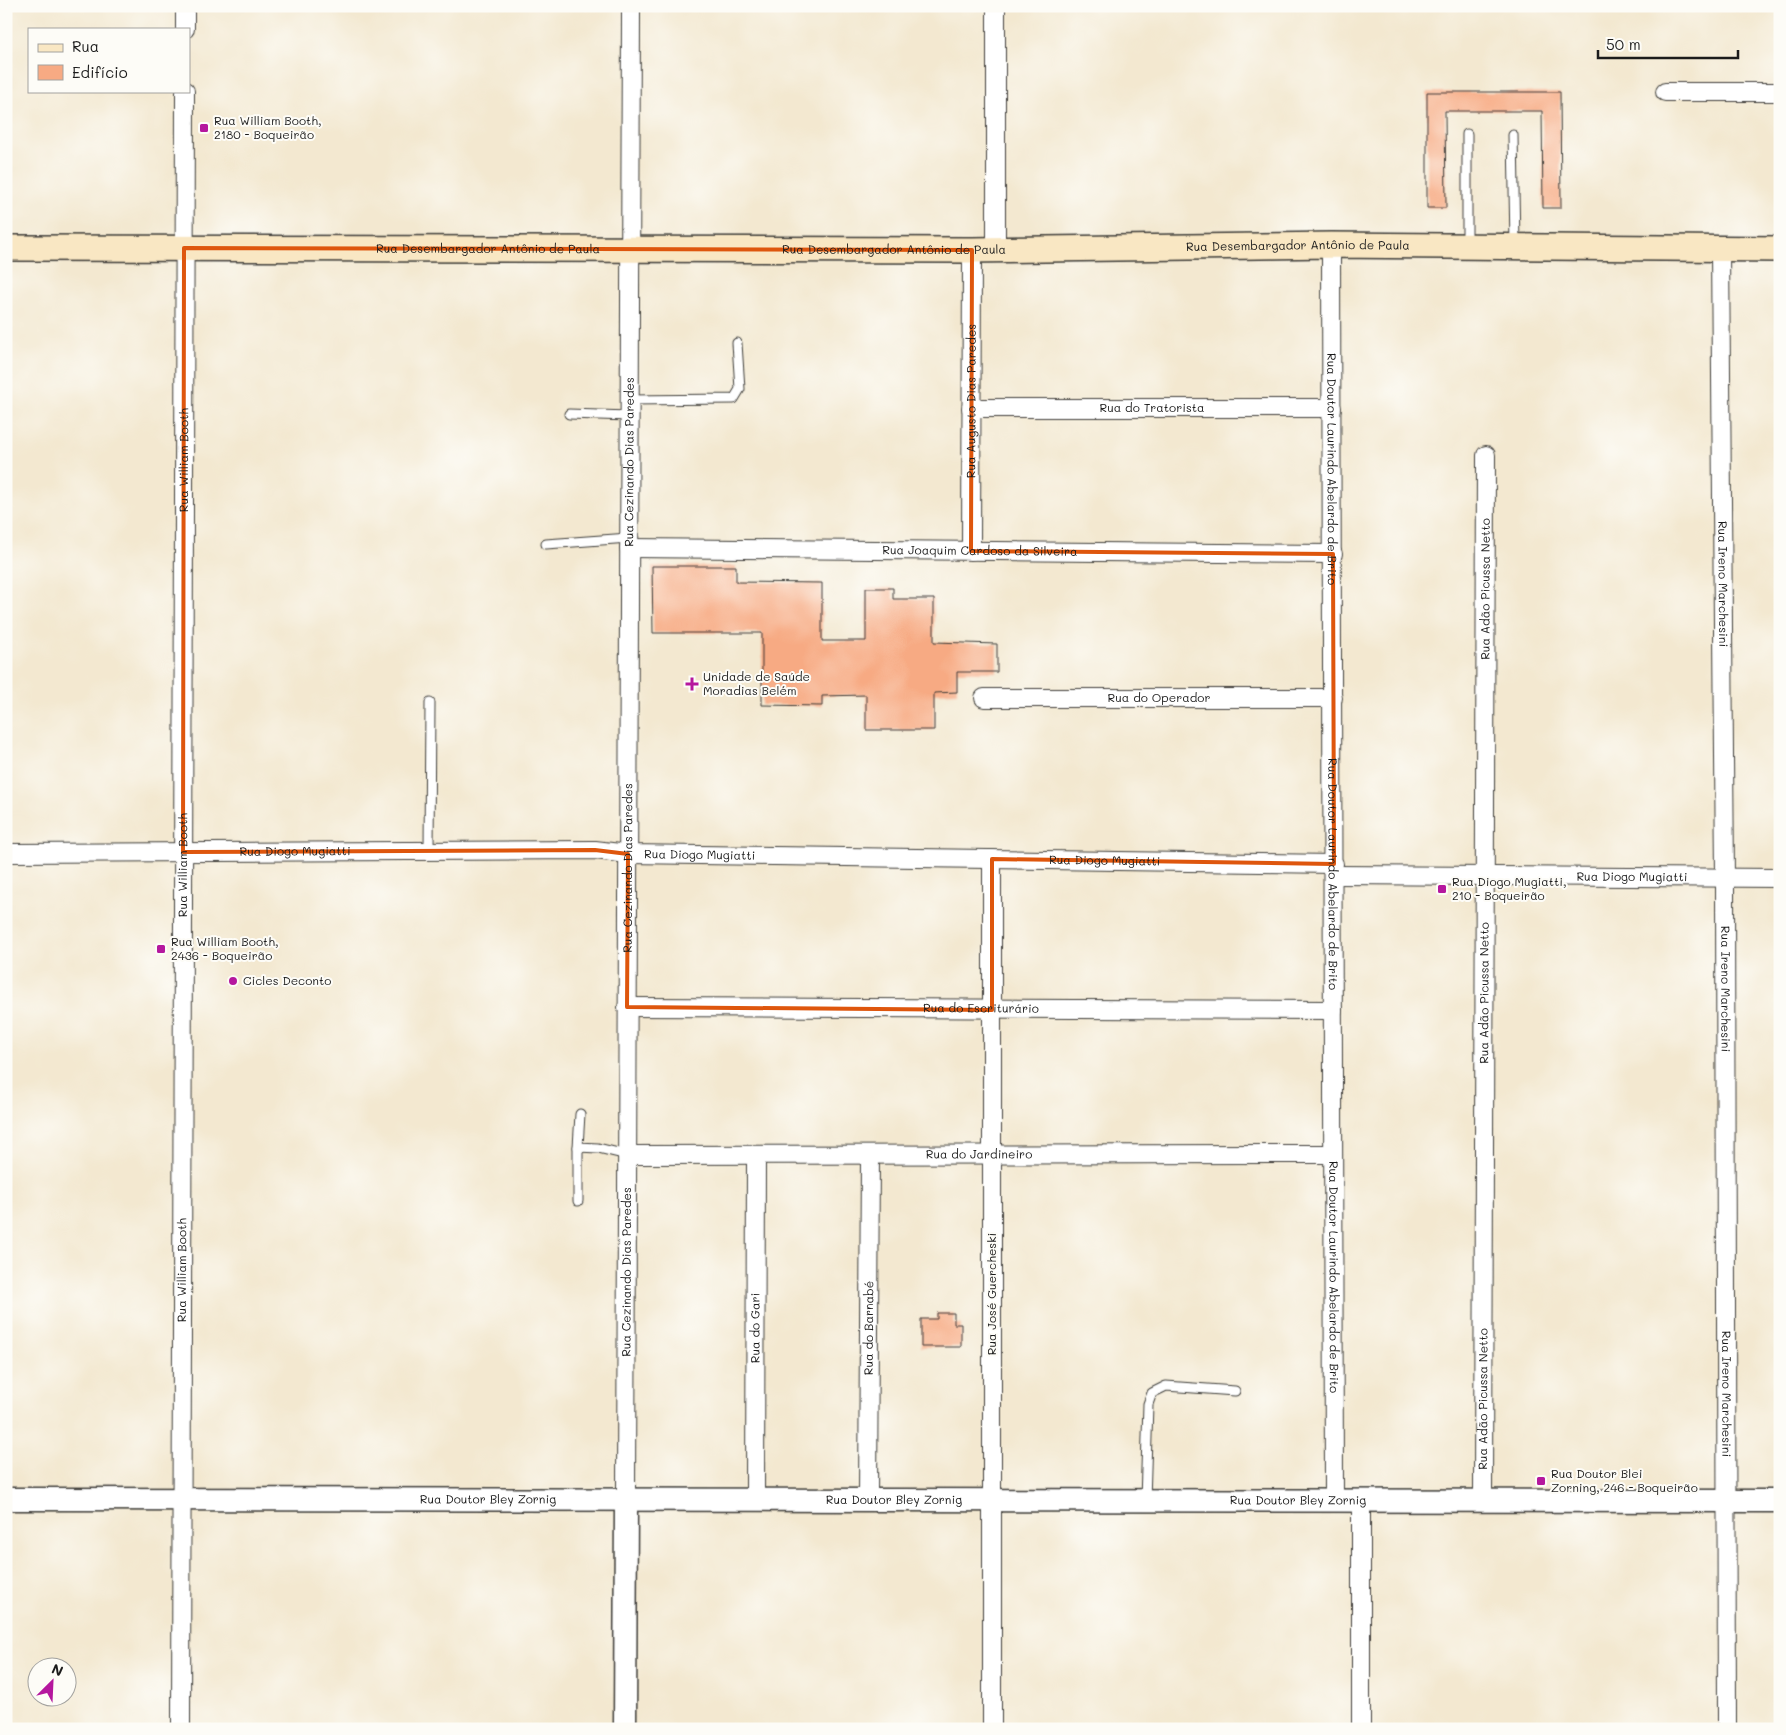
<svg xmlns="http://www.w3.org/2000/svg" width="1786" height="1735" viewBox="0 0 1786 1735" font-family="Mali,sans-serif">
	<style>
		.building { fill: #f7aa83 }
		.lines { fill: none; stroke-linecap: round; stroke-linejoin: round }
		.service-casing { stroke: #3c3b37; stroke-width: 11 }
		.minor-casing { stroke: #3c3b37; stroke-width: 20 }
		.tertiary-casing { stroke: #3c3b37; stroke-width: 25 }
		.secondary-casing { stroke: #3c3b37; stroke-width: 28 }
		.service { stroke: #fff; stroke-width: 9 }
		.minor { stroke: #fff; stroke-width: 18 }
		.tertiary { stroke: #fff; stroke-width: 22 }
		.secondary { stroke: #f9e7c3; stroke-width: 25 }
		.marked { fill: none; stroke: #de560d; stroke-width: 4; stroke-linejoin: round }
		.poi-dot { fill: #b5179e; stroke: #fdfcf7; stroke-width: 2 }
		.labels { text-anchor: middle; stroke-width: 4; stroke-linejoin: round; paint-order: stroke }
		.poi-label { font-size: 12px; fill: #1c1c1c; stroke: #fdfcf7; text-anchor: start }
		.street-label { font-size: 12px; fill: #1c1c1c; stroke: #fdfcf7 }
	</style>
	<rect width="100%" height="100%" fill="#fdfcf7"/>
	<filter id="ink" filterUnits="userSpaceOnUse"><feTurbulence type="fractalNoise" baseFrequency=".02" numOctaves="2"/><feDisplacementMap in="SourceGraphic" scale="10" xChannelSelector="R" yChannelSelector="G"/><feConvolveMatrix kernelMatrix="1 2 1 2 8 2 1 2 1" color-interpolation-filters="sRGB"/></filter>
	<filter id="wash" filterUnits="userSpaceOnUse"><feTurbulence type="fractalNoise" baseFrequency=".0096" numOctaves="4" result="noise"/><feDisplacementMap in="SourceGraphic" scale="20" xChannelSelector="R" yChannelSelector="G"/><feGaussianBlur stdDeviation="1.12" result="paint"/><feColorMatrix in="noise" values="0 0 0 0 0 0 0 0 0 0 0 0 0 0 0 0 0 1.4 0 .05"/><feComposite in="paint" operator="in"/></filter>
	<g filter="url(#wash)">
		<rect width="100%" height="100%" fill="#f3e8d0"/>
		<g id="blocks">
			<g class="building">
				<polygon points="1427,92 1560,92 1561,208 1543,208 1542,111 1445,111 1446,208 1427,208"/>
				<polygon points="652,566 736,566 736,582 822,583 822,641 866,641 866,588 893,588 893,599 934,599 934,642 997,644 997,672 957,672 957,692 934,693 934,730 866,730 866,695 822,696 822,706 762,705 762,633 653,633"/>
				<polygon points="937,1313 954,1313 954,1324 961,1324 961,1347 921,1347 921,1319 937,1319"/>
			</g>
		</g>
	</g>
	<g filter="url(#ink)">
		<use href="#blocks" fill-opacity="0" stroke="#3c3b37" stroke-width="1"/>
		<g class="lines">
			<g class="service-casing">
				<g id="service">
					<polyline points="1467,134 1467,246"/>
					<polyline points="1513,135 1515,244"/>
					<polyline points="629,400 734,399 740,389 737,343"/>
					<polyline points="569,414 629,416"/>
					<polyline points="546,544 629,538"/>
					<polyline points="429,851 430,703"/>
					<polyline points="580,1114 578,1147 598,1148 627,1155"/>
					<polyline points="578,1201 578,1147"/>
					<polyline points="1145,1501 1148,1404 1152,1393 1166,1386 1235,1391"/>
				</g>
			</g>
			<g class="minor-casing">
				<g id="minor">
					<polyline points="185,29 185,6"/>
					<polyline points="1665,92 1780,92"/>
					<path id="s1" d="M1331 245 1334 1501"/>
					<path id="s2" d="M1720 248 1725 879 1727 1729"/>
					<polyline points="996,250 996,6"/>
					<path id="s3" d="M971 408H1332"/>
					<path id="s4" d="M629 548 1333 554"/>
					<path id="s5" d="M971 551 972 250"/>
					<path id="s6" d="M984 698H1333"/>
					<path id="s7" d="M6 853 595 850 628 854 1334 864"/>
					<polyline points="992,859 992,1729"/>
					<path id="s8" d="M1334 875 1780 878"/>
					<path id="s9" d="M627 1007 1333 1010"/>
					<path id="s10" d="M627 1155 1333 1154"/>
					<path id="s11" d="M626 1500 631 6"/>
					<path id="s12" d="M755 1500 756 1155"/>
					<path id="s13" d="M868 1500 870 1155"/>
					<polyline points="1361,1501 1361,1729"/>
					<path id="s14" d="M1483 1501 1486 455"/>
					<path id="s15" d="M181 1729 185 91"/>
				</g>
			</g>
			<g class="tertiary-casing">
				<g id="tertiary">
					<path id="s16" d="M6 1499 1780 1501"/>
					<polyline points="625,1729 626,1500"/>
				</g>
			</g>
			<g class="secondary-casing">
				<g id="secondary">
					<path id="s17" d="M6 248 972 250 1331 245 1780 249"/>
				</g>
			</g>
			<use href="#service" class="service"/>
			<use href="#minor" class="minor"/>
			<use href="#tertiary" class="tertiary"/>
			<use href="#secondary" class="secondary"/>
		</g>
	</g>
	<path class="marked" d="M184 248 972 250 971 551 1333 554 1334 864 992 859V1010L627 1007 628 854 595 850 183 852Z"/>
	<g class="poi-dot">
		<rect x="199" y="123" width="10" height="10" rx="2.5"/>
		<path d="M689.5 676.5h5v5h5v5h-5v5h-5v-5h-5v-5h5z"/>
		<rect x="1437" y="884" width="10" height="10" rx="2.5"/>
		<rect x="156" y="944" width="10" height="10" rx="2.5"/>
		<circle cx="233" cy="981" r="5"/>
		<rect x="1536" y="1476" width="10" height="10" rx="2.5"/>
	</g>
	<g class="labels">
		<g class="poi-label">
			<text x="214" y="125">Rua William Booth,<tspan x="214" dy="14">2180 - Boqueirão</tspan></text>
			<text x="703" y="681">Unidade de Saúde<tspan x="703" dy="14">Moradias Belém</tspan></text>
			<text x="1452" y="886">Rua Diogo Mugiatti,<tspan x="1452" dy="14">210 - Boqueirão</tspan></text>
			<text x="171" y="946">Rua William Booth,<tspan x="171" dy="14">2436 - Boqueirão</tspan></text>
			<text x="243" y="985">Cicles Deconto</text>
			<text x="1551" y="1478">Rua Doutor Blei<tspan x="1551" dy="14">Zorning, 246 - Boqueirão</tspan></text>
		</g>
		<g class="street-label">
			<text dy="4" stroke="none"><textPath href="#s17" startOffset="1292">Rua Desembargador Antônio de Paula</textPath></text>
			<text dy="4" stroke="none"><textPath href="#s17" startOffset="482">Rua Desembargador Antônio de Paula</textPath></text>
			<text dy="4" stroke="none"><textPath href="#s17" startOffset="888">Rua Desembargador Antônio de Paula</textPath></text>
			<text dy="4" stroke="none"><textPath href="#s5" startOffset="150">Rua Augusto Dias Paredes</textPath></text>
			<text dy="4" stroke="none"><textPath href="#s3" startOffset="181">Rua do Tratorista</textPath></text>
			<text dy="4" stroke="none"><textPath href="#s15" startOffset="1269">Rua William Booth</textPath></text>
			<text dy="4" stroke="none"><textPath href="#s11" startOffset="1038">Rua Cezinando Dias Paredes</textPath></text>
			<text dy="4" stroke="none"><textPath href="#s1" startOffset="224">Rua Doutor Laurindo Abelardo de Brito</textPath></text>
			<text dy="4" stroke="none"><textPath href="#s4" startOffset="351">Rua Joaquim Cardoso da Silveira</textPath></text>
			<text dy="4" stroke="none"><textPath href="#s2" startOffset="336">Rua Ireno Marchesini</textPath></text>
			<text dy="4" stroke="none"><textPath href="#s14" startOffset="912">Rua Adão Picussa Netto</textPath></text>
			<text dy="4" stroke="none"><textPath href="#s6" startOffset="175">Rua do Operador</textPath></text>
			<text dy="4" stroke="none"><textPath href="#s7" startOffset="289">Rua Diogo Mugiatti</textPath></text>
			<text dy="4" stroke="none"><textPath href="#s7" startOffset="694">Rua Diogo Mugiatti</textPath></text>
			<text dy="4" stroke="none"><textPath href="#s7" startOffset="1099">Rua Diogo Mugiatti</textPath></text>
			<text dy="4" stroke="none"><textPath href="#s15" startOffset="864">Rua William Booth</textPath></text>
			<text dy="4" stroke="none"><textPath href="#s11" startOffset="632">Rua Cezinando Dias Paredes</textPath></text>
			<text dy="4" stroke="none"><textPath href="#s1" startOffset="629">Rua Doutor Laurindo Abelardo de Brito</textPath></text>
			<text dy="4" stroke="none"><textPath href="#s8" startOffset="298">Rua Diogo Mugiatti</textPath></text>
			<text dy="4" stroke="none"><textPath href="#s2" startOffset="741">Rua Ireno Marchesini</textPath></text>
			<text dy="4" stroke="none"><textPath href="#s14" startOffset="508">Rua Adão Picussa Netto</textPath></text>
			<text dy="4" stroke="none"><textPath href="#s9" startOffset="354">Rua do Escriturário</textPath></text>
			<text dy="4" stroke="none"><textPath href="#s10" startOffset="352">Rua do Jardineiro</textPath></text>
			<text dy="4" stroke="none"><textPath href="#s15" startOffset="459">Rua William Booth</textPath></text>
			<text dy="4" stroke="none"><textPath href="#s11" startOffset="228">Rua Cezinando Dias Paredes</textPath></text>
			<text dy="4" stroke="none"><textPath href="#s1" startOffset="1032">Rua Doutor Laurindo Abelardo de Brito</textPath></text>
			<text transform="translate(992 1294) rotate(-90)" y="4">Rua José Guercheski</text>
			<text dy="4" stroke="none"><textPath href="#s12" startOffset="172">Rua do Gari</textPath></text>
			<text dy="4" stroke="none"><textPath href="#s13" startOffset="172">Rua do Barnabé</textPath></text>
			<text dy="4" stroke="none"><textPath href="#s2" startOffset="1146">Rua Ireno Marchesini</textPath></text>
			<text dy="4" stroke="none"><textPath href="#s14" startOffset="102">Rua Adão Picussa Netto</textPath></text>
			<text dy="4" stroke="none"><textPath href="#s16" startOffset="482">Rua Doutor Bley Zornig</textPath></text>
			<text dy="4" stroke="none"><textPath href="#s16" startOffset="888">Rua Doutor Bley Zornig</textPath></text>
			<text dy="4" stroke="none"><textPath href="#s16" startOffset="1292">Rua Doutor Bley Zornig</textPath></text>
		</g>
	</g>
	<rect width="1786" height="1735" fill="none" stroke="#fdfcf7" stroke-width="25"/>
	<rect x="28" y="28" width="162" height="65" fill="#fdfcf7" stroke="#a3a29f"/>
	<rect x="38" y="44" width="25" height="8" fill="#f9e7c3" stroke="#a3a29f"/>
	<text x="72" y="52" font-size="15" fill="#1c1c1c">Rua</text>
	<rect x="38" y="65" width="25" height="15" fill="#f7aa83" stroke="#a3a29f"/>
	<text x="72" y="78" font-size="15" fill="#1c1c1c">Edifício</text>
	<g transform="translate(52 1682) rotate(24)"><circle r="24" fill="#fdfcf7" stroke="#a3a29f"/>
	<path d="M0-4L9 19L0 12L-9 19Z" fill="#b5179e"/>
	<text y="-8" font-size="14" font-weight="bold" text-anchor="middle" fill="#1c1c1c">N</text>
	</g>
	<path d="M1598 50v8h140v-8" fill="none" stroke="#1c1c1c" stroke-width="2.5"/>
	<text x="1606" y="50" font-size="15" fill="#1c1c1c" stroke="#fdfcf7" stroke-width="4" paint-order="stroke">50 m</text>
</svg>
